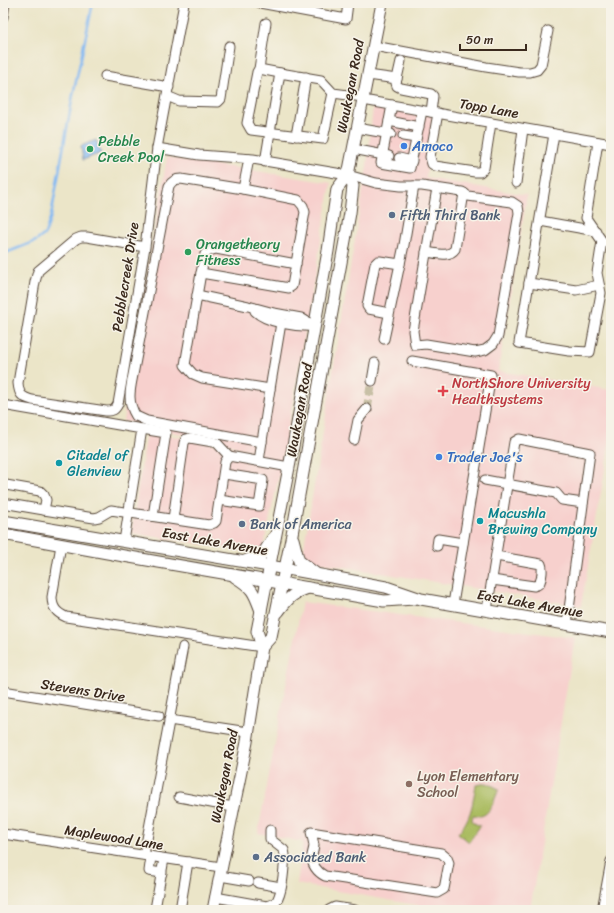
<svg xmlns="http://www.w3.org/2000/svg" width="614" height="913" viewBox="0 0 614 913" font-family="Sriracha,sans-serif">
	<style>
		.built { fill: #f7d0cd }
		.green { fill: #aabc60; stroke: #72733f }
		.water { fill: #84baf3; stroke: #607288 }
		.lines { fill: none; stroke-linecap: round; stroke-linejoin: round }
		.stream { stroke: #84baf3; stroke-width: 2.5 }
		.minor-tunnel { stroke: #c8c0a6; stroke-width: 9; stroke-dasharray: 9 4.5; stroke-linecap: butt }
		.minor-casing { stroke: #554638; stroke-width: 11 }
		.major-casing { stroke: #554638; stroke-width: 13 }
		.minor { stroke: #fff; stroke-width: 9 }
		.major { stroke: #fff; stroke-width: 11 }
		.shop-dot { fill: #3f7fe0; stroke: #f7f3e8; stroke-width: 1.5 }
		.leisure-dot { fill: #2e9e5b; stroke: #f7f3e8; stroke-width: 1.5 }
		.service-dot { fill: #5c6f8a; stroke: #f7f3e8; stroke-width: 1.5 }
		.health-dot { fill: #e0444e; stroke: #f7f3e8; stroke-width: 1.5 }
		.culture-dot { fill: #0f9aa8; stroke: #f7f3e8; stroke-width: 1.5 }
		.education-dot { fill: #8d6e63; stroke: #f7f3e8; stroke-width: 1.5 }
		.labels { text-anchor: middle; stroke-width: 3; stroke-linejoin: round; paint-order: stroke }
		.street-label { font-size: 14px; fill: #3b2a1e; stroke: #f7f3e8 }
		.leisure-label { font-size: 14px; fill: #27864d; stroke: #f7f3e8; text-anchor: start }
		.shop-label { font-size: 14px; fill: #366cbe; stroke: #f7f3e8; text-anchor: start }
		.service-label { font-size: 14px; fill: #4e5e75; stroke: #f7f3e8; text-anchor: start }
		.health-label { font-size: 14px; fill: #be3a42; stroke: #f7f3e8; text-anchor: start }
		.culture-label { font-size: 14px; fill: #0d838f; stroke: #f7f3e8; text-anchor: start }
		.education-label { font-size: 14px; fill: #785e54; stroke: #f7f3e8; text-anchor: start }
	</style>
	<rect width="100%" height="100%" fill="#f7f3e8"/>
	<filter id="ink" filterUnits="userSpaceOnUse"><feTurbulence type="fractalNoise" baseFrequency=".025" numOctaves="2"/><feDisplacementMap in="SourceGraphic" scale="8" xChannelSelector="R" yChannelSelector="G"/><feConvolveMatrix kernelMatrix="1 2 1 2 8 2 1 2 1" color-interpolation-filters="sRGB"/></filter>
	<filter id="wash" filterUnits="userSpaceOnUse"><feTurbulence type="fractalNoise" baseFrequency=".012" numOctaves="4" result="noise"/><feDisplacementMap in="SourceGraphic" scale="16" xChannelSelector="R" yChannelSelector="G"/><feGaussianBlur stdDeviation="0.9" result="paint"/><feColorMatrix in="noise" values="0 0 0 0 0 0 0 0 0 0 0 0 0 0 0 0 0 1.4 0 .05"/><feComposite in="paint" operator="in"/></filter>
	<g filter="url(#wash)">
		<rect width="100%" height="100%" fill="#ebe5c8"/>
		<g class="built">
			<polygon points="373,106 433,116 426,178 527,195 498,371 611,390 611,435 581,606 314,562 303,553 367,166"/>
			<polygon points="167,157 331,183 283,457 262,554 131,533 147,431 264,453 123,421"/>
			<polygon points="302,602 575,638 530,910 445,910 297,884 303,842 258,833"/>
		</g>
		<path class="green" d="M487 783 499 789C495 797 491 815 480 816 478 816 476 815 473 815L472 820 474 823 480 826 469 842 458 833C472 817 472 805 476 785Z"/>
		<polygon class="water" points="96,140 101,153 83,160 81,146"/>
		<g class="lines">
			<polyline class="stream" points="3,254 36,241 45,234 51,216 73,95 93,3"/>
		</g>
	</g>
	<g filter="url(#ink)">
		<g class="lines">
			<polyline class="minor-tunnel" points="367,409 372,381"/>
			<g class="minor-casing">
				<g id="minor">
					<polyline points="260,3 346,19 348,3"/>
					<polyline points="3,17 5,3"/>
					<polyline points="374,46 486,67 519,72 530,72 537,70 541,65 548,31"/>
					<polyline points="401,61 396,83 397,86 401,88 431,94 433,96 431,112"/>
					<polyline points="259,69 266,23"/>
					<polyline points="280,73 259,69 257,72 247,123 251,130 323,139 333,93"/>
					<polyline points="368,75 397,79"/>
					<polyline points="105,76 169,87"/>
					<polyline points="167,96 179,101 218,102 221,99 229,46"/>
					<polyline points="363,100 611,144"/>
					<polyline points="392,105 381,163 410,168 422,111"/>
					<polyline points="438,113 430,157 432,164 435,166 475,172 480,172 484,168 491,123"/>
					<polyline points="389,121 419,127"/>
					<polyline points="357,128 391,134"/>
					<polyline points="554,134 519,343 569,351 590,352 601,293 597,273 602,241 586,218 598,142"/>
					<polyline points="296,136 306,77"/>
					<polyline points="403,136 416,138"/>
					<polyline points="157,148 199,155 253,159 348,175 376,183 401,186 422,186 462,192 468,196 512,202 518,206 519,213 498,336 493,344 485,350 475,352 426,344 415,345 413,331 437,188"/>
					<polyline points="353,149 389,156"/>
					<polyline points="399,158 412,161"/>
					<polyline points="249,159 243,189 298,200 303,206 305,212 292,286 289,288 201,273 185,365 193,374 202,378 270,389 259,461"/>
					<polyline points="265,162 280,73 321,80 333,93 363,97"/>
					<polyline points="516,183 523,129"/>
					<path d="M243 189 181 179C175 179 172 181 169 186L133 375C130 390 127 402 136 416L147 421 262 442"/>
					<polyline points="540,221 596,231"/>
					<path d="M145 247 87 237H81L76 239 38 271 35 282 18 383C19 394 21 397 32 400L106 411C113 411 115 410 118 404L145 247 157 148 184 3"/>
					<path d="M426 252C435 253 449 258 455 249L464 193"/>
					<polyline points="201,273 205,254 209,251 216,249 296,264"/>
					<polyline points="529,283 576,290 599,285"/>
					<polyline points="197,295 248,306 274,313 301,318 314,326"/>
					<path d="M255 311C267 323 297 327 314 326"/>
					<polyline points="389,313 369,309 367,306 375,264 378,261 380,261 400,264"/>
					<polyline points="384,339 404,245 414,186"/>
					<polyline points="412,361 491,375 453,604"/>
					<polyline points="372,381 375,363"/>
					<polyline points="270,389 281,323"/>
					<polyline points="3,405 142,429 124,541"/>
					<polyline points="142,429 166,433 153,516"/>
					<polyline points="354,440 358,420 367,409"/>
					<polyline points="485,480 556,493 562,500 583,503"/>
					<polyline points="3,486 6,485 40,491 44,495 46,500 44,510 94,518 99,517 111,510 209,525 214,523 216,521 225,462 229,456 289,467"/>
					<polyline points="219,500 259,506 263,480 224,474"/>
					<polyline points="3,503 44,510"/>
					<polyline points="173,519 184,443 186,439 190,438 213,442 217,443 229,456"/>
					<path d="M61 545 52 597C52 608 57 613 66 617L262 647"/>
					<polyline points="437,546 438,539 463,543"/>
					<path d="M492 580 534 586C537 585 539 585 540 582 542 578 543 568 541 564L496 556"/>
					<polyline points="487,610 514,442 519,439 590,453 567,624"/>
					<polyline points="3,691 159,716"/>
					<polyline points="169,720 248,732"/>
					<polyline points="179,797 233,807"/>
					<path d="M311 832 441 853 447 858 449 863 444 889 437 893 325 876C317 872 311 864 312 855 313 851 314 848 314 845 313 840 312 836 311 832Z"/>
					<polyline points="3,834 221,867"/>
					<polyline points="144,855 183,647"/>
					<polyline points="151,857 149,871 162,873"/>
					<polyline points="220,876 249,881"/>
					<polyline points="258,883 281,887"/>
					<path d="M215 897 267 906C270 905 274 904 276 902 283 893 284 866 285 855L284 850 270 839V830"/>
					<polyline points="162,910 155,909 164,859"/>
					<polyline points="180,910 188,862"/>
					<polyline points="329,910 335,907 355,910"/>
					<polyline points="602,910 611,861"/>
				</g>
			</g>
			<g class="major-casing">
				<g id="major">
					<polyline points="3,521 299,571 386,587 421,599 611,632"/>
					<polyline points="3,534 124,556 384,601 414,599"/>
					<polyline points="293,539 298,558 299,561 315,573"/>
					<polyline points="245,561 261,555 264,552 273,538"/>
					<path d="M235 577C253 588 254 592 261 611"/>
					<path d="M278 612C289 598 291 594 308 588"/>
					<polyline points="262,647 271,637 292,534 329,329 350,213 353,186 348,175"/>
					<polyline points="213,910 247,742 262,647 257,631 292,452 328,251 334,209 337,189 348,175 382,3"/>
				</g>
			</g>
			<use href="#minor" class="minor"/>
			<use href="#major" class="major"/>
		</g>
	</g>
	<g class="shop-dot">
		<circle cx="404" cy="146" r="4"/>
		<circle cx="439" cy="457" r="4"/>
	</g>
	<g class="leisure-dot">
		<circle cx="90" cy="149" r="4"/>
		<circle cx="188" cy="252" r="4"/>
	</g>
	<g class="service-dot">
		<circle cx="392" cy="215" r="4"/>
		<circle cx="242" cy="524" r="4"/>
		<circle cx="256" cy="857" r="4"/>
	</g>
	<path class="health-dot" d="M441 385h4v4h4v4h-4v4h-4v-4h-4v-4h4z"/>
	<g class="culture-dot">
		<circle cx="59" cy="463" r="4"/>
		<circle cx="480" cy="521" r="4"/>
	</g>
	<circle class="education-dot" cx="409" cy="784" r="4"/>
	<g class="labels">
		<g class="street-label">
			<text transform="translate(350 86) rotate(-79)" y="5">Waukegan Road</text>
			<text transform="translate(489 108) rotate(10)" y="5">Topp Lane</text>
			<text transform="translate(125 277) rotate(-81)" y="5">Pebblecreek Drive</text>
			<text transform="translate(299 410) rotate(-80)" y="5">Waukegan Road</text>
			<text transform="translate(215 541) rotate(10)" y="5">East Lake Avenue</text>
			<text transform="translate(530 603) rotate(10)" y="5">East Lake Avenue</text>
			<text transform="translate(83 690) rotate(9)" y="5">Stevens Drive</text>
			<text transform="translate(224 776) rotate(-79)" y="5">Waukegan Road</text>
			<text transform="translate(114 837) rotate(9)" y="5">Maplewood Lane</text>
		</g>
		<g class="leisure-label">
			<text x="98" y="146">Pebble<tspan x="98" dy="16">Creek Pool</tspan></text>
			<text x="196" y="249">Orangetheory<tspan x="196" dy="16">Fitness</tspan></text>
		</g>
		<g class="shop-label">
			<text x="412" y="151">Amoco</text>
			<text x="447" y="462">Trader Joe's</text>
		</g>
		<g class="service-label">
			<text x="400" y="220">Fifth Third Bank</text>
			<text x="250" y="529">Bank of America</text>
			<text x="264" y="862">Associated Bank</text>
		</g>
		<g class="health-label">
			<text x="452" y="388">NorthShore University<tspan x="452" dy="16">Healthsystems</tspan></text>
		</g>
		<g class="culture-label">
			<text x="67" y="460">Citadel of<tspan x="67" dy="16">Glenview</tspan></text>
			<text x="488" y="518">Macushla<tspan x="488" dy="16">Brewing Company</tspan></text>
		</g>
		<g class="education-label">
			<text x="417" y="781">Lyon Elementary<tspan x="417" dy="16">School</tspan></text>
		</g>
	</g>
	<rect width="614" height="913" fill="none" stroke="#f7f3e8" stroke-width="16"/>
	<path d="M460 44v6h66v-6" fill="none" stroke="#3b2a1e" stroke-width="2"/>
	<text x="466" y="44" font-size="12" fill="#3b2a1e" stroke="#f7f3e8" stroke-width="3" paint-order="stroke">50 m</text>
</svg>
